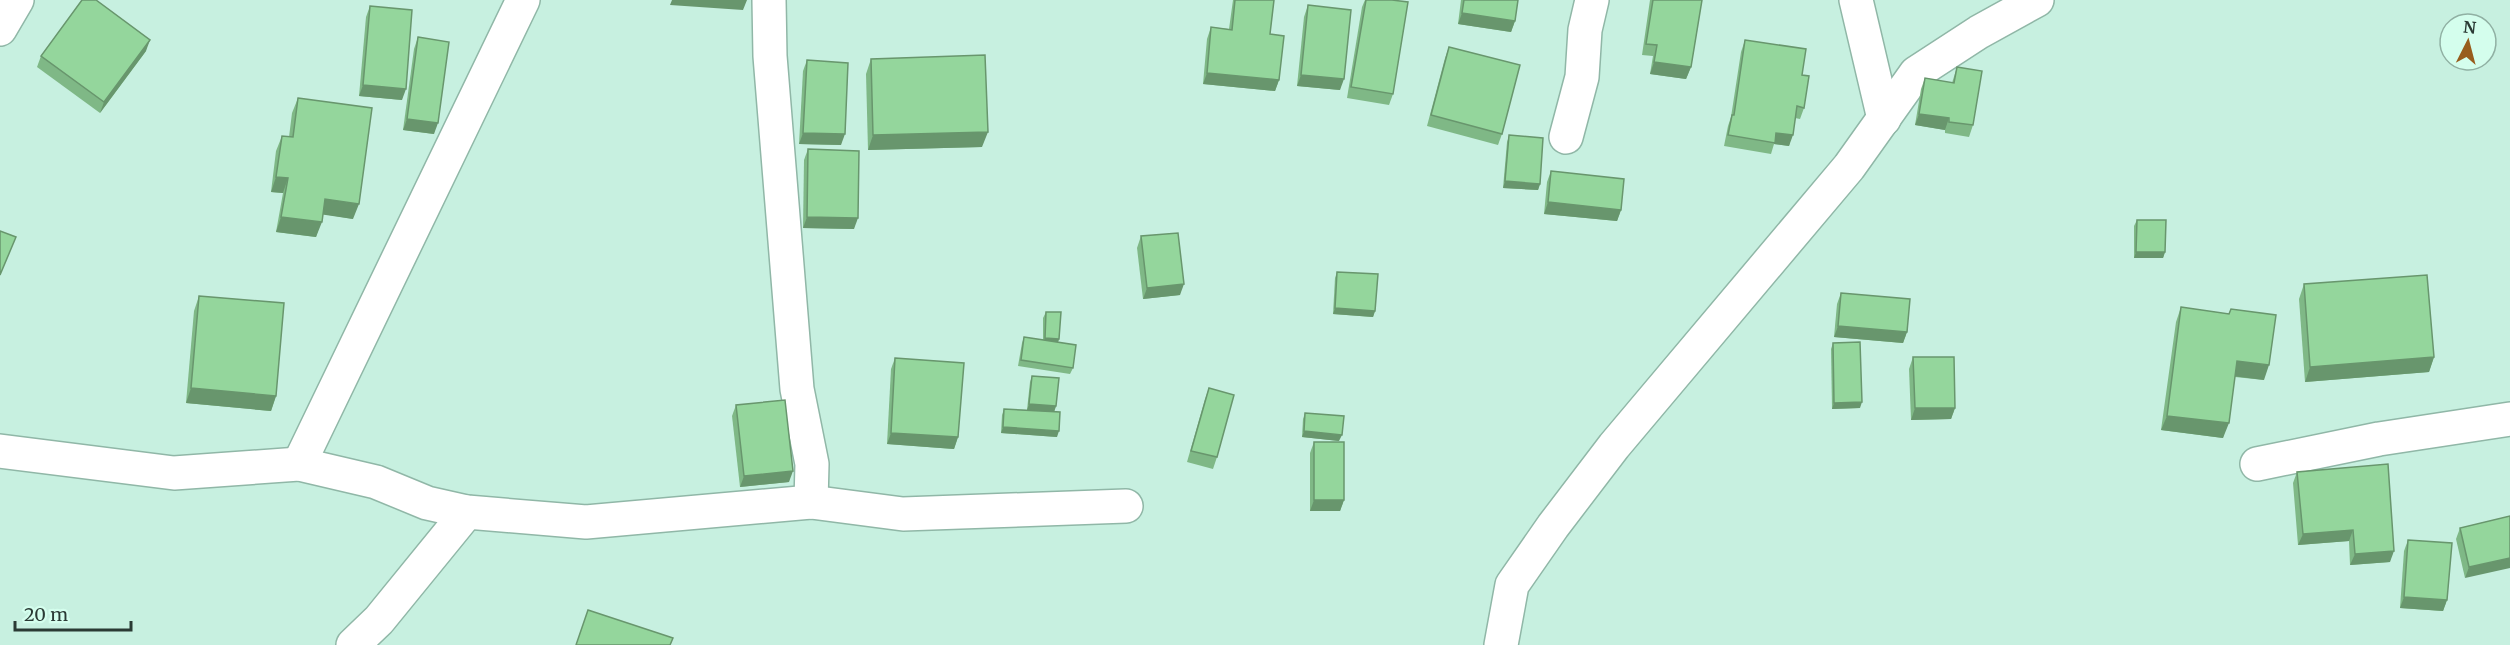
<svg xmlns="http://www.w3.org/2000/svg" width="2510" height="645" viewBox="0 0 2510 645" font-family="Merriweather,serif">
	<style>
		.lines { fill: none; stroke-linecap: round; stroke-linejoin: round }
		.street-casing { stroke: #90b7a7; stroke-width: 36 }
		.street { stroke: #fff; stroke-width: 33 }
		.wall { fill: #7fb886 }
		.shaded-wall { fill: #68966d }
		.building { fill: #94d69c; stroke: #68966d; stroke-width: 1.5 }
	</style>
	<rect width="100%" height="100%" fill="#c7f0e0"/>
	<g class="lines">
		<g class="street-casing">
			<g id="street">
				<polyline points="769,0 770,56 797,389 812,464 811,502"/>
				<polyline points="1856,0 1884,119"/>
				<polyline points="0,29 17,0"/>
				<polyline points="1566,137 1582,77 1585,30 1592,0"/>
				<polyline points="0,451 174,473 299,464 376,482 427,503 467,512 586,522 811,502 903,514 1126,506"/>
				<polyline points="299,464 523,0"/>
				<polyline points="2257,464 2379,439 2510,419"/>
				<polyline points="353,645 379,620 467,512"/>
				<polyline points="1501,645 1512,585 1553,526 1614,446 1849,167 1916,73 1979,32 2037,0"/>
			</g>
		</g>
		<use href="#street" class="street"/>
	</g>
	<g class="wall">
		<polygon points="1233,0 1274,0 1270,34 1279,80 1275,91 1203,84 1207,39 1211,27 1229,29"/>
		<polygon points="1365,0 1392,0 1393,94 1389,105 1347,98 1362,7"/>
		<polygon points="1461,0 1518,0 1515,21 1511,32 1458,24"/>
		<polygon points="1650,0 1702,0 1691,67 1686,79 1650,74 1653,56 1642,55"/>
		<polygon points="1308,5 1340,90 1297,86 1304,17"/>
		<polygon points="370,6 402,100 359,96 366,17"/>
		<polygon points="418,37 434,134 403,130 414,49"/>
		<polygon points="1745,40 1804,108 1800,119 1795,118 1789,146 1774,144 1771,154 1724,146 1728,126 1731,117 1741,52"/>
		<polygon points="1449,47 1502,134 1498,145 1427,126 1445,58"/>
		<polygon points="146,51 100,113 37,67 41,56"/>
		<polygon points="871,59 982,147 868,150 866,74"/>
		<polygon points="807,60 841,145 799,144 803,71"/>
		<polygon points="1957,67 1973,125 1969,137 1945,133 1945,130 1915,125 1921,89 1925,78 1952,83"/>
		<polygon points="298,98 353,219 323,214 316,237 276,232 283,193 271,192 276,151 282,136 289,137 292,113"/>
		<polygon points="1509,136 1540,184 1538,190 1503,188 1507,142"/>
		<polygon points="808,149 854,229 803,228 804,160"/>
		<polygon points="1551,171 1621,210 1617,221 1544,214 1547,182"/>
		<polygon points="2137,220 2165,252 2163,258 2134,258 2134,226"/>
		<polygon points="1141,236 1180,295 1143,299 1137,248"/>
		<polygon points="1337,272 1375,311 1373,317 1333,314 1335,278"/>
		<polygon points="2304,284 2434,357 2429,372 2305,382 2299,299"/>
		<polygon points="1841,293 1907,332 1903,343 1834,337 1837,304"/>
		<polygon points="199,296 276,396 271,411 186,403 194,311"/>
		<polygon points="2181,307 2229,314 2231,309 2264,380 2235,377 2223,438 2161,430 2176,322"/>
		<polygon points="1046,312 1059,339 1058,342 1073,368 1070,374 1018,366 1022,343 1024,337 1043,340 1043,318"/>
		<polygon points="1833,343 1860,408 1832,409 1831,349"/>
		<polygon points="1913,357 1955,408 1951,419 1911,420 1909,369"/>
		<polygon points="895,358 958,437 954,449 887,444 891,369"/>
		<polygon points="1032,376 1056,406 1054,412 1057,437 1001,433 1002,415 1004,409 1027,410 1030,382"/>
		<polygon points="1209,388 1217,457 1213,469 1187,462 1205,399"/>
		<polygon points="736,405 789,482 740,487 732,416"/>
		<polygon points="1305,413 1339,441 1302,437 1303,419"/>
		<polygon points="1314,442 1344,500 1340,511 1310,511 1310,453"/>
		<polygon points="2297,472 2390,562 2350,565 2349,541 2298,545 2293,483"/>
		<polygon points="2510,516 2465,578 2456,539 2460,528"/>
		<polygon points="2408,540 2447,600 2443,611 2400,608 2404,551"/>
	</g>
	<g class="shaded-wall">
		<polygon points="672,0 747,0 743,10 670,5"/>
		<polygon points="1462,13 1515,21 1511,32 1458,24"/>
		<polygon points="150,40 146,51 100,113 104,102"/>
		<polygon points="1654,62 1691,67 1686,79 1650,74"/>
		<polygon points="1207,73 1279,80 1275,91 1203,84"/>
		<polygon points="1301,75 1344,79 1340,90 1297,86"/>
		<polygon points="363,85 406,89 402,100 359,96"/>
		<polygon points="1919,114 1949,118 1945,130 1915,125"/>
		<polygon points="407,119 438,123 434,134 403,130"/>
		<polygon points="988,132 982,147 868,150 873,135"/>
		<polygon points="803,133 845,134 841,145 799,144"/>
		<polygon points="1776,133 1793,135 1789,146 1774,144"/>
		<polygon points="276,177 288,178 283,193 271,192"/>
		<polygon points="1505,181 1540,184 1538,190 1503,188"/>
		<polygon points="325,199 359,204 353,219 319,214"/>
		<polygon points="1548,202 1621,210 1617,221 1544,214"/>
		<polygon points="281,217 322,222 316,237 276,232"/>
		<polygon points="807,217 858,218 854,229 803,228"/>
		<polygon points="2136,252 2165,252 2163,258 2134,258"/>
		<polygon points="1184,284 1180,295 1143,299 1147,288"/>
		<polygon points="1335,308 1375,311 1373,317 1333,314"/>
		<polygon points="1838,326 1907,332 1903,343 1834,337"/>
		<polygon points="1045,338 1059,339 1057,345 1043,344"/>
		<polygon points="2434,357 2429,372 2305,382 2310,367"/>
		<polygon points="2237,361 2269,365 2264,380 2232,376"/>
		<polygon points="191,388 276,396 271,411 186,403"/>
		<polygon points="1862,402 1860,408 1832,409 1834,403"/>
		<polygon points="1029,404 1056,406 1054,412 1027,410"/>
		<polygon points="1915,408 1955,408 1951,419 1911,420"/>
		<polygon points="2167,416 2229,423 2223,438 2161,430"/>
		<polygon points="1003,427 1059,431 1057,437 1001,433"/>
		<polygon points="1304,431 1342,435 1339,441 1302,437"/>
		<polygon points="891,433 958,437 954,449 887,444"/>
		<polygon points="793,471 789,482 740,487 744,476"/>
		<polygon points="1314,500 1344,500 1340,511 1310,511"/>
		<polygon points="2353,530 2349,541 2298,545 2303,534"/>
		<polygon points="2394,551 2390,562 2350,565 2355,554"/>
		<polygon points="2510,558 2510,568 2465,578 2469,567"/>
		<polygon points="2404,597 2447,600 2443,611 2400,608"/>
	</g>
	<g class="building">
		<polygon points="82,0 96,0 150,40 104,102 41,56"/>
		<polygon points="1235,0 1274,0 1270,34 1284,36 1279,80 1207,73 1211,27 1232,30"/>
		<polygon points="1366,0 1392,0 1408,2 1393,94 1351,87"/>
		<polygon points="1464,0 1518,0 1515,21 1462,13"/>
		<polygon points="1653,0 1702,0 1691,67 1654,62 1657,45 1646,44"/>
		<polygon points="1308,5 1351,10 1344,79 1301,75"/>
		<polygon points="370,6 412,10 406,89 363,85"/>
		<polygon points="418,37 449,42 438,123 407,119"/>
		<polygon points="1745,40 1806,49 1802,75 1809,76 1804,108 1797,106 1793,135 1776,133 1775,143 1728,135 1732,115 1734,115"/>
		<polygon points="1449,47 1520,65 1502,134 1431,115"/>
		<polygon points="985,55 988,132 873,135 871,59"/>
		<polygon points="807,60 848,63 845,134 803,133"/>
		<polygon points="1957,67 1982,71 1973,125 1949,122 1949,118 1919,114 1925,78 1954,83"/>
		<polygon points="298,98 372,108 359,204 325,199 322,222 281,217 288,178 276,177 282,136 293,137"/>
		<polygon points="1509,135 1543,138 1540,184 1505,181"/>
		<polygon points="808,149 859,151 858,218 807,217"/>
		<polygon points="1551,171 1624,179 1621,210 1548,202"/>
		<polygon points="2137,220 2166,220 2165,252 2136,252"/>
		<polygon points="0,231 16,237 0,275"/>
		<polygon points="1178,233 1184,284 1147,288 1141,236"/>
		<polygon points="1337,272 1378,274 1375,311 1335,308"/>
		<polygon points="2427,275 2434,357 2310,367 2304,284"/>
		<polygon points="1841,293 1910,299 1907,332 1838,326"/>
		<polygon points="199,296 284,303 276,396 191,388"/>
		<polygon points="2181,307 2229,314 2231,309 2276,315 2269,365 2237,361 2229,423 2167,416"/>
		<polygon points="1046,312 1061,312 1059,339 1045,338"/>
		<polygon points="1024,337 1076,345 1073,368 1021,360"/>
		<polygon points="1860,342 1862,402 1834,403 1833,343"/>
		<polygon points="1913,357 1954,357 1955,408 1915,408"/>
		<polygon points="895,358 964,363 958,437 891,433"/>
		<polygon points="1032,376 1059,378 1056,406 1029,404"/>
		<polygon points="1209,388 1234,395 1217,457 1191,451"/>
		<polygon points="785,400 793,471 744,476 736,405"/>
		<polygon points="1004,409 1060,412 1059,431 1003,427"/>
		<polygon points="1305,413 1344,416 1342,435 1304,431"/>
		<rect x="1314" y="442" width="30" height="58"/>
		<polygon points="2388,464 2394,551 2355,554 2353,530 2303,534 2297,472"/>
		<polygon points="2510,516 2510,558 2469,567 2460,528"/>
		<polygon points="2408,540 2452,543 2447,600 2404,597"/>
		<polygon points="588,610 673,638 670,645 576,645"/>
	</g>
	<g transform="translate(2468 42) rotate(6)"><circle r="28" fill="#d4feed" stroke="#90b0a3" stroke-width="1.5"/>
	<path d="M0-4.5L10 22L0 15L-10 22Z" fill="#985d1d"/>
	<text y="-9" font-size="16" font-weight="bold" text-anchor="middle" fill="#2a3a34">N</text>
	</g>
	<path d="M15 621v9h116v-9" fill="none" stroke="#2a3a34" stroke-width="3"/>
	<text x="24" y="621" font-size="18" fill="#2a3a34" stroke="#d4feed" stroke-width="4.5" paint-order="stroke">20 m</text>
</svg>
